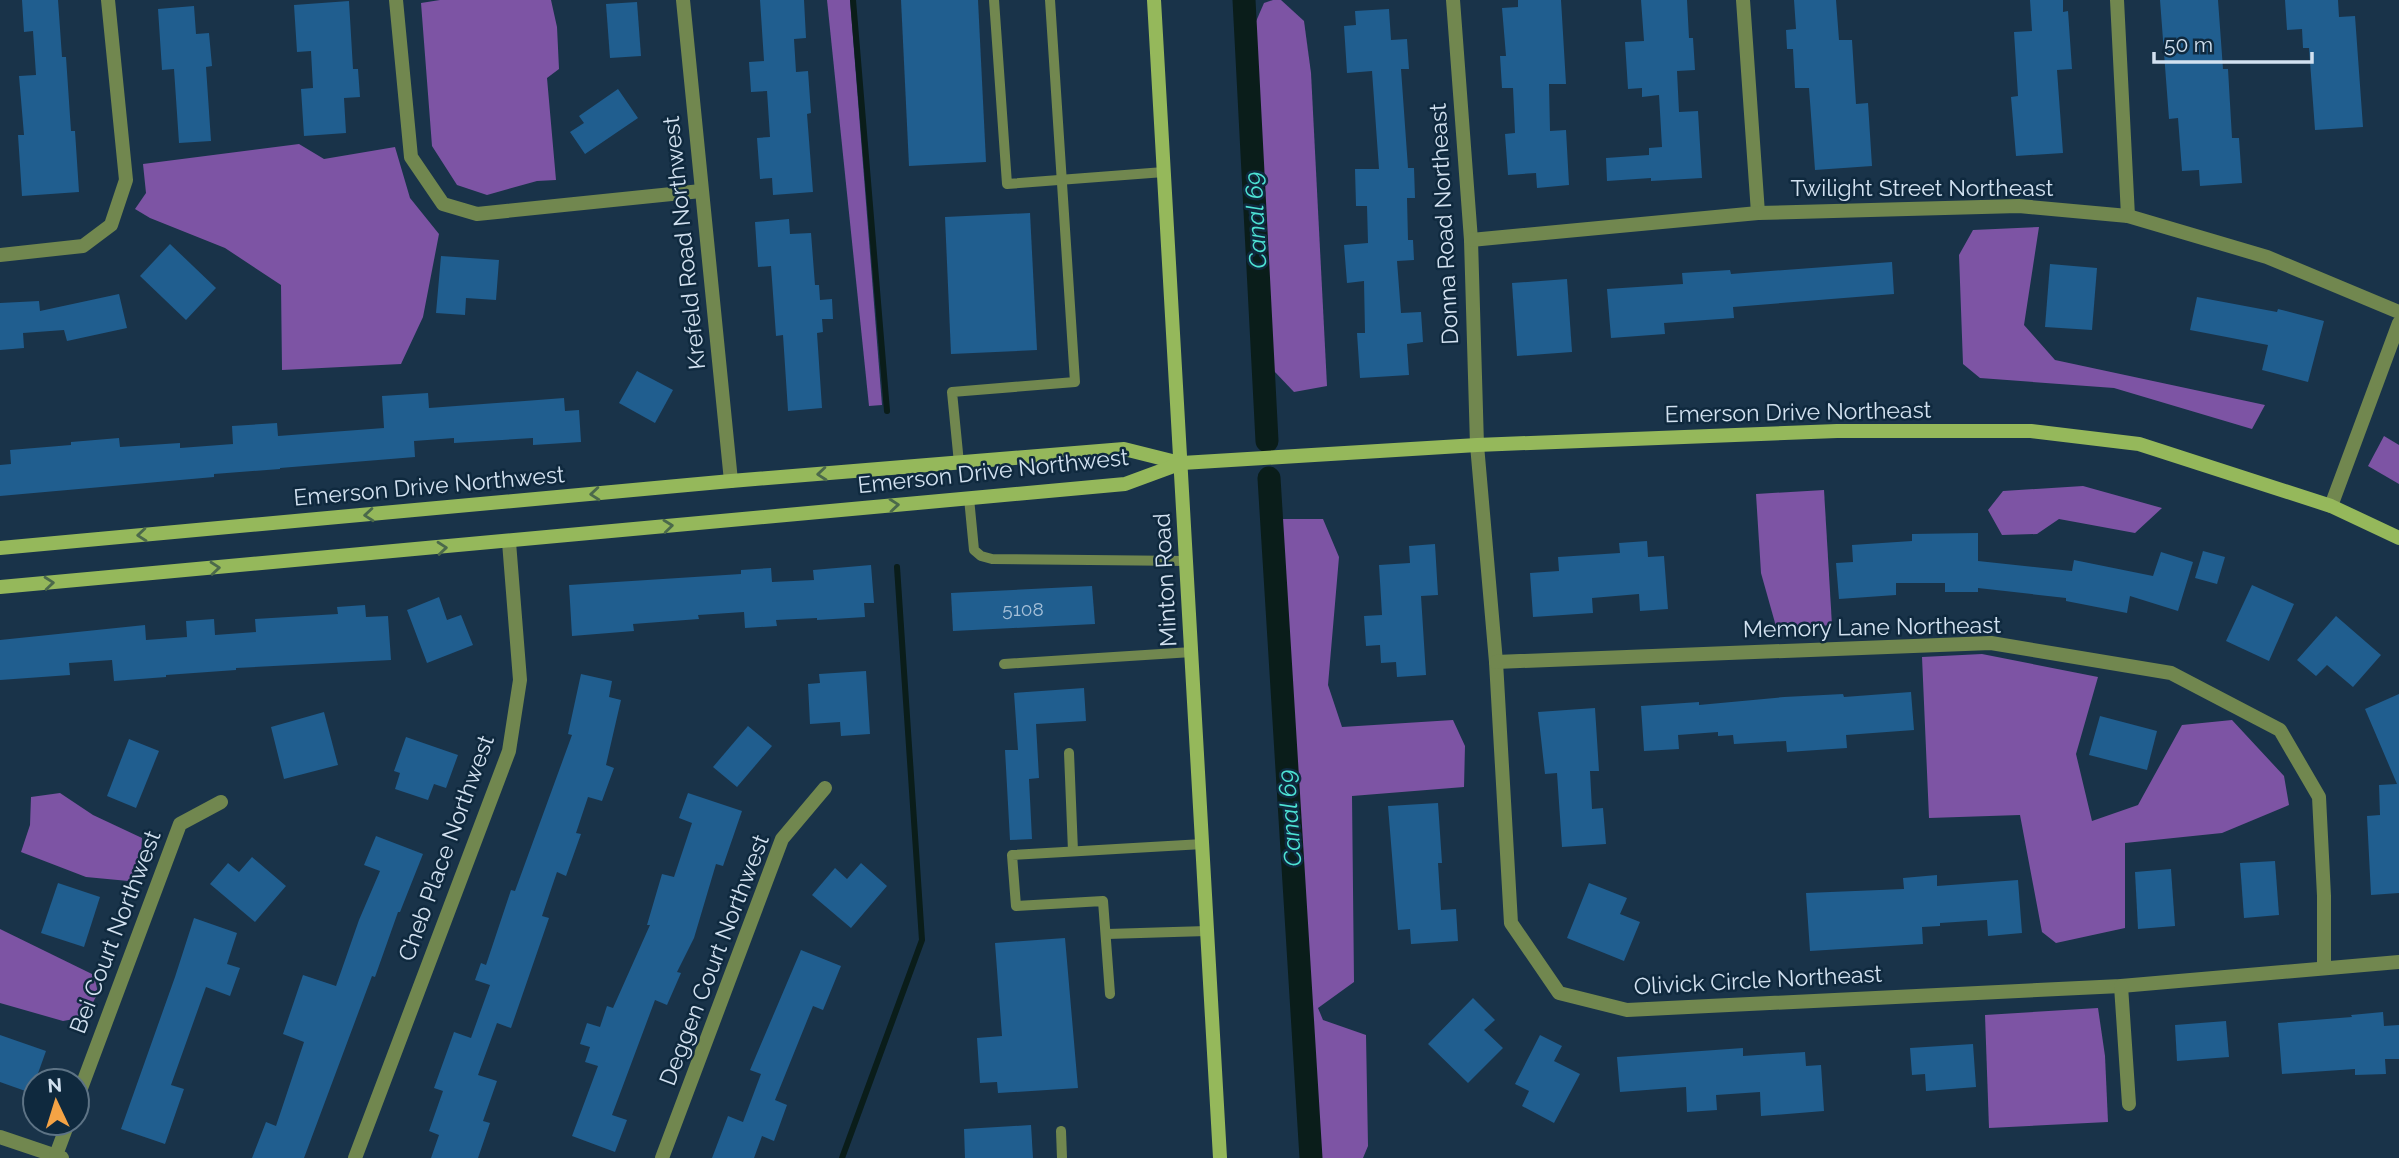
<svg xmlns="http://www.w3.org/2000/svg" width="2399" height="1158" viewBox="0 0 2399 1158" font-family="Raleway,sans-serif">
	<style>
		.forest { fill: #7d54a4 }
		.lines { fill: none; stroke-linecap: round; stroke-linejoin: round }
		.stream { stroke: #0a1d1a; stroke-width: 6 }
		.canal { stroke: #0a1d1a; stroke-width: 23 }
		.building { fill: #205e8f }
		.lane { stroke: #71874f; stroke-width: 10 }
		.street { stroke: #71874f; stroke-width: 14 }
		.secondary { stroke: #95b85b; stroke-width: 14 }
		.oneway { stroke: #4b694b }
		.labels { text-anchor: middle; stroke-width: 5; stroke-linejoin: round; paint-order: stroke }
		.number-label { font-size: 19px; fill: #a6c0d8 }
		.street-label { font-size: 23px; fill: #d2e1f0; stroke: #0f293e }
		.water-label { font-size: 24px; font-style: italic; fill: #4de2d4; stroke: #0f293e }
	</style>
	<rect width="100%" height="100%" fill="#193349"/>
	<g class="forest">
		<polygon points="440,0 551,0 557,27 559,69 547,78 556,180 537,181 487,195 457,185 432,146 421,3"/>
		<polygon points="827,0 850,0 882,405 869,406"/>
		<polygon points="1273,0 1281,0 1304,21 1311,73 1327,386 1294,392 1274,371 1254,26 1264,3"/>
		<polygon points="299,144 324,159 395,147 410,198 439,234 423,317 401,364 282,370 281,285 225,248 150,218 135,209 146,193 143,164"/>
		<polygon points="2039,227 2024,325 2055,360 2265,405 2252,429 2114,388 1980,378 1963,364 1959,255 1973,230"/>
		<polygon points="2384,436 2399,445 2399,484 2368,466"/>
		<polygon points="2083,486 2162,508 2135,533 2059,519 2037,534 2002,535 1988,510 2003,491"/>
		<polygon points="1824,490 1832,625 1777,630 1761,573 1756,494"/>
		<polygon points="1282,519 1323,519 1339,557 1328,685 1342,727 1453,720 1465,746 1464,787 1352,796 1354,982 1318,1008 1323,1020 1366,1035 1368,1146 1363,1158 1319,1158"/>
		<polygon points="1982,654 2098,677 2076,754 2092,821 2138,805 2182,725 2232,720 2284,776 2289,805 2222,833 2125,843 2125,928 2056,943 2042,932 2020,815 1929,818 1922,657"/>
		<polygon points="60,793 93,815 142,838 139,882 86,877 21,852 30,825 31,797"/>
		<polygon points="0,929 94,975 98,993 85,1017 63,1021 0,1003"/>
		<polygon points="2098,1008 2105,1056 2108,1122 1989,1128 1985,1015"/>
	</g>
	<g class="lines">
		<g class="stream">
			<polyline points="853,0 887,411"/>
			<polyline points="842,1158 922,940 897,567"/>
		</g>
		<g class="canal">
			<polyline points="1244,0 1267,441"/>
			<polyline points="1269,478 1311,1158"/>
		</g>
	</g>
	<g class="building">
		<polygon points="22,0 58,0 62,57 66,57 71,131 75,131 79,192 22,196 18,135 24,135 19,76 36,75 33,31 24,32"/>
		<polygon points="760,0 804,0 806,38 794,39 796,72 808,71 811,113 807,114 813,192 773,195 772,178 760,179 757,138 770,137 767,91 751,92 749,62 764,61"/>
		<polygon points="901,0 978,0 986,162 909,166"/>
		<polygon points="1518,0 1561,0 1566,84 1549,84 1550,131 1566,130 1569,185 1537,188 1536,173 1508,175 1505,134 1515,133 1513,88 1502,88 1500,56 1506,56 1502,8 1518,7"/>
		<polygon points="1641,0 1687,0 1689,38 1693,38 1695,70 1677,71 1679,112 1698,111 1702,178 1651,181 1651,178 1607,181 1606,158 1649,155 1649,148 1662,147 1659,95 1642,97 1642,88 1628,89 1625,42 1644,41"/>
		<polygon points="1794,0 1836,0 1839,40 1852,40 1856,104 1868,103 1872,166 1815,170 1809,88 1795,88 1793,49 1787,49 1786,30 1796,29"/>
		<polygon points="2030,0 2063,0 2063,12 2068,11 2072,69 2057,70 2063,153 2016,156 2011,97 2018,96 2014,32 2032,31"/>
		<polygon points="2160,0 2218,0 2223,69 2228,69 2232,138 2239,138 2242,183 2200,186 2199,170 2182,171 2178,118 2169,119"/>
		<polygon points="2285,0 2338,0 2339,17 2355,16 2363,127 2315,130 2309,48 2303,48 2302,29 2287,30"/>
		<polygon points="349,1 353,69 358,69 360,97 344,98 346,133 304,136 301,89 313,88 311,51 297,52 294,5"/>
		<polygon points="637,2 641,56 610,58 606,4"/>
		<polygon points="194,6 196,34 209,33 212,66 206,67 211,141 179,143 174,69 162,70 158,9"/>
		<polygon points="1389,9 1391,40 1407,39 1409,69 1401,69 1408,168 1414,168 1415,198 1407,198 1408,240 1413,240 1414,260 1397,261 1401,313 1421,312 1423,342 1407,344 1409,375 1360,378 1357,333 1365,333 1364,281 1347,283 1344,245 1368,243 1367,206 1356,206 1355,169 1379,169 1372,71 1347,73 1344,26 1356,25 1355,11"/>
		<polygon points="618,89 638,118 585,154 570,132 584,123 579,116"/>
		<polygon points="1030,213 1037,350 951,354 945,217"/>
		<polygon points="789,219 790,234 811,233 815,285 819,285 820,300 832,299 833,319 822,319 823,332 817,333 822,408 788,411 783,335 776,336 771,266 758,267 755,222"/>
		<polygon points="170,244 216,288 186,320 140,276"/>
		<polygon points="441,256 499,260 496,300 466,298 465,315 436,313"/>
		<polygon points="1892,262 1894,294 1733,307 1734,318 1664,323 1665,334 1611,338 1607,289 1683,284 1682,273 1730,270 1731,274"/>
		<polygon points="2050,264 2097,268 2092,330 2045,327"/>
		<polygon points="1567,279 1572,352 1517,356 1512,283"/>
		<polygon points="119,294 127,328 67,341 64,330 23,333 24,348 0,350 0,303 39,301 40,311"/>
		<polygon points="2197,297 2277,312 2278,309 2324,321 2308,382 2262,370 2268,345 2190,330"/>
		<polygon points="637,371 673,390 655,423 619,403"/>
		<polygon points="428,393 429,408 564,398 565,411 579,410 581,442 533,445 533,438 454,443 454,438 414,441 415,457 280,468 280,469 214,474 214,477 0,496 0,465 11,464 10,450 71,445 71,442 119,438 120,447 180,443 180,448 233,444 232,426 277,423 278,436 384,428 382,396"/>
		<polygon points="1978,533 1978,561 2072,571 2074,560 2153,576 2161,552 2193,562 2178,611 2130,596 2127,613 2066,601 2066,598 1978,588 1978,592 1945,592 1945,583 1896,583 1896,595 1839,599 1836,563 1853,562 1852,545 1912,541 1912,534"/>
		<polygon points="1647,541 1648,557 1664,556 1668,609 1640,611 1639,594 1592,598 1593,613 1533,617 1530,573 1559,571 1558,557 1620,553 1619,543"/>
		<polygon points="1435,544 1438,595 1421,596 1426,675 1397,677 1396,662 1381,663 1380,645 1366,646 1364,616 1382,615 1379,565 1410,563 1409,546"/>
		<polygon points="2203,551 2225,557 2217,584 2195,578"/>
		<polygon points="871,565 874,603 864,603 865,617 817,620 817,618 776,620 777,626 745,628 744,612 698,615 699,619 633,624 634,631 572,636 569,585 741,574 741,570 771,568 772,582 814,580 813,570"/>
		<polygon points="2252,585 2294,604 2269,661 2226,641"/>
		<polygon points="1092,586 1095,624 953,631 951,593"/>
		<polygon points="439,597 447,620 461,615 473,645 427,663 407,610"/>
		<polygon points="365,605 366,617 388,616 391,660 236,668 236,670 166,675 166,677 114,681 112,660 69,663 70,675 0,680 0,640 145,625 146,640 187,637 186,621 214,619 215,635 256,632 255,619 338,614 337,607"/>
		<polygon points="2336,616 2381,655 2353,687 2327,665 2316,676 2297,660"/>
		<polygon points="866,671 870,734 841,736 840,722 810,724 808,684 820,683 819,674"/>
		<polygon points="581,674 612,681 609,697 621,700 606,765 614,768 602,801 588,797 576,833 581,834 566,876 557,872 542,916 549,918 511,1028 497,1023 478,1075 497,1081 483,1121 490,1123 478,1158 431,1158 439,1135 429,1131 443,1091 434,1088 454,1032 471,1038 490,985 475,980 481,963 486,965 511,890 515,891 572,735 568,734"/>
		<polygon points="1084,688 1086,721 1036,724 1039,778 1029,779 1032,839 1010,840 1005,750 1018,750 1014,693"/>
		<polygon points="1911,692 1914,730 1846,735 1847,748 1787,752 1786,741 1734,744 1733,735 1718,736 1718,732 1678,735 1679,749 1644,751 1641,706 1699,702 1699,705 1784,697 1843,694 1844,697"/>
		<polygon points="2399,694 2399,893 2371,895 2367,816 2380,815 2379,785 2397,784 2365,709"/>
		<polygon points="1595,708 1599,771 1590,771 1592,809 1603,808 1606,844 1562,847 1557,773 1545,774 1538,712"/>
		<polygon points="324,712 338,765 284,779 271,727"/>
		<polygon points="2100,716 2157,731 2147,770 2089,755"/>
		<polygon points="748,726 772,746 737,787 713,767"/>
		<polygon points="406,737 458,755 446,788 434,784 428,800 395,789 400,773 394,771"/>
		<polygon points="129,739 159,751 136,808 107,796"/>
		<polygon points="688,793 742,811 723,866 716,864 694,938 677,972 681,973 667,1005 655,1000 612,1115 627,1120 615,1152 572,1136 598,1066 585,1062 590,1047 580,1044 587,1023 600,1027 607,1006 613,1008 650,925 647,925 662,874 674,877 692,823 679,818"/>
		<polygon points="1438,803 1442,863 1438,863 1441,910 1456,909 1458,941 1411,944 1410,929 1398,930 1388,806"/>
		<polygon points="376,836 423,854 400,912 398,912 375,977 372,976 304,1158 252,1158 266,1122 276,1126 304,1042 283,1034 303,975 336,986 359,920 380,871 364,865"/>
		<polygon points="252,857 286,886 255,922 210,884 228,863 239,872"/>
		<polygon points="2275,861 2279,915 2244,918 2240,863"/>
		<polygon points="861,863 887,886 851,928 812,895 835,868 847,879"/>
		<polygon points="2171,869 2175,926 2138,929 2135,872"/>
		<polygon points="1937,875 1937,886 2018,880 2022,933 1988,936 1987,920 1940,923 1940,926 1922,927 1923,944 1810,951 1806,893 1904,889 1903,878"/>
		<polygon points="58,883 100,897 84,947 41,933"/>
		<polygon points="1589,883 1627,898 1620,914 1640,922 1624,961 1567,938"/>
		<polygon points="194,918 237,933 227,964 240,968 230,996 206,987 171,1085 184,1089 165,1144 121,1129 175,977"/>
		<polygon points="1065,938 1078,1088 998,1093 997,1082 980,1083 977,1038 1002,1036 995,943"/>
		<polygon points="801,950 841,966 823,1010 813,1006 775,1100 787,1105 774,1141 762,1136 754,1158 712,1158 728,1116 743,1122 761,1074 750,1070"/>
		<polygon points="1473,998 1495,1020 1484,1030 1503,1048 1468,1083 1428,1044"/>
		<polygon points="2383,1012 2384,1026 2399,1025 2399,1059 2385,1059 2386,1074 2355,1075 2355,1069 2282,1074 2278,1023 2352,1017 2351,1015"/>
		<polygon points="2226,1021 2229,1057 2177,1061 2175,1025"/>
		<polygon points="0,1035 46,1051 31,1093 0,1082"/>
		<polygon points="1540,1035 1562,1046 1554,1061 1580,1074 1554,1123 1522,1106 1529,1091 1515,1084"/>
		<polygon points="1973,1044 1976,1087 1926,1091 1925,1074 1912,1075 1910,1048"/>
		<polygon points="1743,1048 1743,1056 1805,1052 1806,1066 1821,1065 1824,1111 1761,1116 1760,1092 1716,1095 1717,1110 1687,1112 1686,1087 1620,1092 1617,1057"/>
		<polygon points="1031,1125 1033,1158 965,1158 964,1129"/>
	</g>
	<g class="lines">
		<g class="lane">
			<polyline points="994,0 1007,184 1164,172"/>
			<polyline points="959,463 952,392 1075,382 1050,0"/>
			<polyline points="969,498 974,550 981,556 992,559 1187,561"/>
			<polyline points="1004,664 1192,652"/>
			<polyline points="1069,753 1073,851"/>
			<polyline points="1107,934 1207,931"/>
			<polyline points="1110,994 1103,901 1016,906 1012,855 1203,844"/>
			<polyline points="1061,1131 1062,1158"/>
		</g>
		<g class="street">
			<polyline points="396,0 411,157 443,204 477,214 701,191"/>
			<polyline points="683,0 731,481"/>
			<polyline points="1453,0 1471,240 1477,445 1496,662 1511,923 1559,993 1627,1010 2121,986 2399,962"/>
			<polyline points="1743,0 1758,213"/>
			<polyline points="2117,0 2128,216"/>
			<polyline points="1471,240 1758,213 2019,206 2128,216 2267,257 2399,312"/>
			<polyline points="0,255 83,246 111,225 126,180 108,0"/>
			<polyline points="2331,506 2399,323"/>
			<polyline points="1496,662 1991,643 2171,673 2280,730 2319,797 2324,896 2324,968"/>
			<polyline points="2121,986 2129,1104"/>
			<polyline points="77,1099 180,824 221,802"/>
			<polyline points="0,1137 62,1158"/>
			<polyline points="56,1155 68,1123"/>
			<polyline points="355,1158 509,751 520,680 509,542"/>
			<polyline points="662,1158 782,839 825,788"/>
		</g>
		<g class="secondary">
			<polyline points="1154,0 1220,1158"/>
			<polyline points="0,548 731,481 1124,449 1180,463"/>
			<polyline points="0,587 1125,484 1182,463 1477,445 1837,431 2031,431 2139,444 2331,506 2399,538"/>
		</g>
	</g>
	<defs><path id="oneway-chevron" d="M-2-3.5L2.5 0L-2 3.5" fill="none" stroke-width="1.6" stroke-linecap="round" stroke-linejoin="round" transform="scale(1.75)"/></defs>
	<g class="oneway">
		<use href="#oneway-chevron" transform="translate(822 474) rotate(175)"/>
		<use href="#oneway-chevron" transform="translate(595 494) rotate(175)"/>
		<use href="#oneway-chevron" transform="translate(894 505) rotate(-5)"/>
		<use href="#oneway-chevron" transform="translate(369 515) rotate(175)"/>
		<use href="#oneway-chevron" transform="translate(668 526) rotate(-6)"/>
		<use href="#oneway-chevron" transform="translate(142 535) rotate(175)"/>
		<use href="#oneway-chevron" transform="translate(442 548) rotate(-5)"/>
		<use href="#oneway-chevron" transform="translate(215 568) rotate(-5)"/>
		<use href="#oneway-chevron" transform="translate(49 583) rotate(-5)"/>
	</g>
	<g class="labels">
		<g class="number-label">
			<text x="1023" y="616">5108</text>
		</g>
		<g class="street-label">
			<text x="1922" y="196">Twilight Street Northeast</text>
			<text transform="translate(1444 224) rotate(-93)" y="8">Donna Road Northeast</text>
			<text transform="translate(684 243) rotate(-96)" y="8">Krefeld Road Northwest</text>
			<text transform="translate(1798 412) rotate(-1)" y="8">Emerson Drive Northeast</text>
			<text transform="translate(993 471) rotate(-6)" y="8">Emerson Drive Northwest</text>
			<text transform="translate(429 486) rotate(-5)" y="8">Emerson Drive Northwest</text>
			<text transform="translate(1165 580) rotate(-93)" y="8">Minton Road</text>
			<text transform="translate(1872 627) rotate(-1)" y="8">Memory Lane Northeast</text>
			<text transform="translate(446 848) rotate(-70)" y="8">Cheb Place Northwest</text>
			<text transform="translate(115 932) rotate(-69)" y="8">Bei Court Northwest</text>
			<text transform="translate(714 960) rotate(-69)" y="8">Deggen Court Northwest</text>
			<text transform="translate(1758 980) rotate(-3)" y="8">Olivick Circle Northeast</text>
		</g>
		<g class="water-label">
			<text transform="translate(1256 220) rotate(-93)" y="8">Canal 69</text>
			<text transform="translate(1290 818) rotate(-94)" y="8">Canal 69</text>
		</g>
	</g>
	<g transform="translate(56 1102) rotate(356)"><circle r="33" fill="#0f293e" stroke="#5d7385" stroke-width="2"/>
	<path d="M0-5L12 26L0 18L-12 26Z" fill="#f5a345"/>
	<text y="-10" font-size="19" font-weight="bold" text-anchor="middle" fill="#d2e1f0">N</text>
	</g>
	<path d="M2154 52v10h158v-10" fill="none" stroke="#d2e1f0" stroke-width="3.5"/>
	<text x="2164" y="52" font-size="21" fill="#d2e1f0" stroke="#0f293e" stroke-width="5" paint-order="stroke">50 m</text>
</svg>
